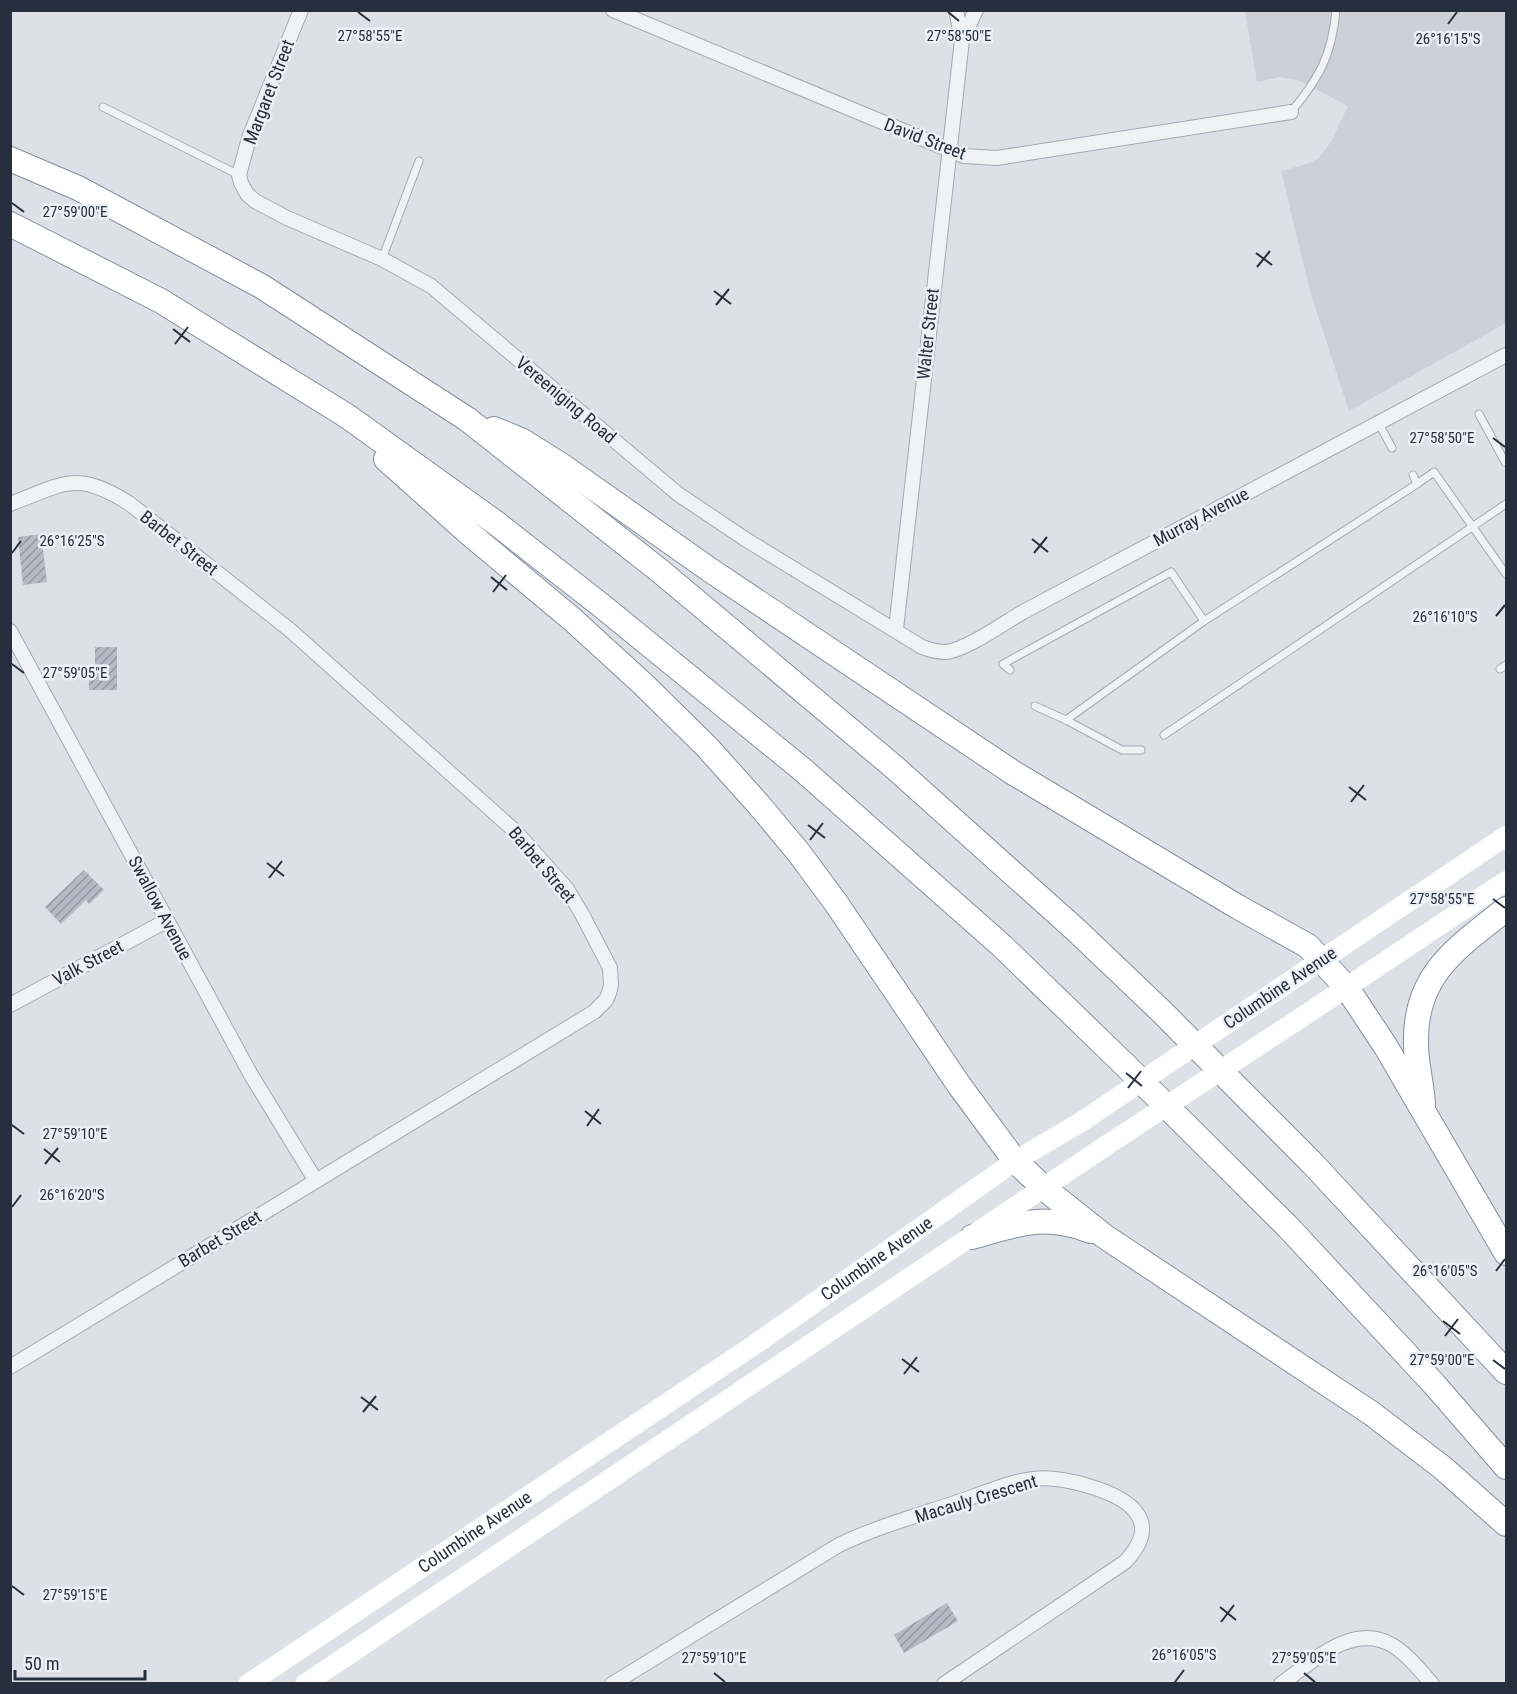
<svg xmlns="http://www.w3.org/2000/svg" width="1517" height="1694" viewBox="0 0 1517 1694" font-family="'Roboto Condensed',sans-serif">
	<style>
		.built { fill: #cbd0d9 }
		.building { fill: url(#building-hatch) }
		.lines { fill: none; stroke-linecap: round; stroke-linejoin: round }
		.lane-casing { stroke: #a3a8b1; stroke-width: 9 }
		.street-casing { stroke: #a3a8b1; stroke-width: 16 }
		.highway-casing { stroke: #858e9e; stroke-width: 26 }
		.lane { stroke: #f0f2f6; stroke-width: 7 }
		.street { stroke: #f0f2f6; stroke-width: 14 }
		.secondary { stroke: #fff; stroke-width: 20 }
		.highway { stroke: #fff; stroke-width: 24 }
		.secondary-bridge { stroke: #fff; stroke-width: 20 }
		.ticks { fill: none; stroke: #272e3e; stroke-width: 2 }
		.labels { text-anchor: middle; stroke-width: 5; stroke-linejoin: round; paint-order: stroke }
		.street-label { font-size: 18px; fill: #272e3e; stroke: #edf0f5 }
		.ticks-label { font-size: 15px; text-anchor: middle; fill: #272e3e; stroke: #edf0f5; stroke-width: 5; stroke-linejoin: round; paint-order: stroke }
	</style>
	<defs>
		<pattern id="building-hatch" width="6" height="6" patternUnits="userSpaceOnUse" patternTransform="scale(1.5)"><rect width="6" height="6" fill="#b5bac4"/><path d="M-1 1l2-2M0 6l6-6M5 7l2-2" fill="none" stroke="#9398a1"/></pattern>
	</defs>
	<rect width="100%" height="100%" fill="#dde1e7"/>
	<polygon class="built" points="1245,11 1506,11 1506,323 1349,411 1310,291 1281,171 1307,164 1319,158 1331,142 1348,106 1298,80 1280,77 1257,82"/>
	<g class="building">
		<polygon points="41,534 47,582 23,585 18,537"/>
		<polygon points="95,647 117,647 117,690 89,690 89,668 95,668"/>
		<polygon points="84,870 104,890 89,904 86,900 61,924 45,907"/>
		<polygon points="947,1603 958,1621 904,1653 894,1635"/>
	</g>
	<g class="lines">
		<g class="lane-casing">
			<g id="lane">
				<polyline points="103,107 239,175"/>
				<path d="M1291 112C1319 78 1332 56 1336 10"/>
				<polyline points="382,259 419,161"/>
				<polyline points="1479,414 1505,462"/>
				<polyline points="1379,424 1392,448"/>
				<polyline points="1413,475 1417,484 1434,472 1506,574"/>
				<polyline points="1500,669 1506,665"/>
				<polyline points="1010,670 1003,664 1171,572 1204,621"/>
				<polyline points="1035,706 1066,720 1122,750 1141,750"/>
				<polyline points="1066,720 1204,621 1417,484"/>
				<polyline points="1164,735 1506,504"/>
			</g>
		</g>
		<g class="street-casing">
			<g id="street">
				<path d="M301 10 249 138 239 175 241 183 247 194 255 201 287 218 382 259 431 286 678 494 745 539 922 647C930 650 937 652 946 652 966 650 1004 623 1023 612L1506 355"/>
				<polyline points="613,10 964,156 997,158 1291,112"/>
				<polyline points="956,10 962,40"/>
				<path d="M10 504C65 483 77 470 130 504L290 630 516 832 567 889 583 916 610 968 611 985 609 993 606 1000 594 1012 10 1367"/>
				<polyline points="896,629 962,40 976,10"/>
				<polyline points="10,631 251,1075 316,1181"/>
				<polyline points="10,1005 166,921"/>
				<path d="M612 1684 839 1545C876 1527 916 1516 955 1503 980 1495 1007 1482 1033 1479 1059 1475 1118 1490 1135 1511 1150 1529 1139 1547 1125 1562L944 1684"/>
				<path d="M1281 1684C1312 1662 1352 1622 1392 1645 1407 1654 1420 1670 1432 1684"/>
			</g>
		</g>
		<g class="highway-casing">
			<g id="highway">
				<polyline points="10,159 78,188 261,286 467,419 660,571 894,767 1076,930 1162,1012 1313,1164 1506,1372"/>
				<polyline points="10,224 161,301 347,416 496,523 602,606 803,770 1002,946 1124,1064 1288,1227 1434,1384 1506,1467"/>
				<polyline points="494,429 521,440 564,467 710,570 1012,772 1238,907 1308,946 1347,988 1386,1047 1506,1253"/>
				<polyline points="386,459 470,534 573,620 644,685 707,747 759,805 799,853 836,903 959,1085 1015,1161 1045,1189 1104,1236 1371,1413 1443,1468 1506,1524"/>
				<path d="M1423 1104C1422 1084 1416 1064 1416 1044 1414 974 1458 947 1506 909"/>
				<path d="M972 1237C1018 1224 1044 1213 1091 1231"/>
			</g>
		</g>
		<use href="#lane" class="lane"/>
		<use href="#street" class="street"/>
		<g class="secondary">
			<polyline points="1262,1000 1506,836"/>
			<polyline points="1293,1023 1506,881"/>
			<path id="s1" d="M248 1684 760 1341 1015 1161 1081 1122"/>
			<polyline points="305,1684 1107,1145"/>
		</g>
		<use href="#highway" class="highway"/>
		<g class="secondary-bridge">
			<polyline points="1081,1122 1262,1000"/>
			<polyline points="1107,1145 1293,1023"/>
		</g>
	</g>
	<path class="ticks" d="M358 12 370 21M948 12 959 21M1448 24 1457 12M12 203 24 212M1256 253 1272 265M1257 267 1270 251M714 291 731 304M716 305 729 289M173 329 190 342M175 344 188 327M1493 438 1505 447M1032 539 1048 552M12 553 21 541M1034 553 1047 537M491 577 507 590M493 592 506 575M1496 616 1505 605M12 664 24 673M1349 787 1366 800M1351 802 1364 785M808 825 825 838M810 840 823 823M267 863 284 876M269 878 282 861M1493 899 1505 908M1126 1073 1142 1086M1128 1088 1141 1071M585 1111 601 1124M12 1125 24 1134M587 1126 599 1109M44 1149 60 1162M45 1164 58 1148M12 1207 21 1195M1496 1271 1505 1259M1443 1321 1460 1334M1445 1336 1458 1319M902 1359 919 1372M1493 1360 1505 1369M904 1374 917 1357M361 1397 378 1410M363 1412 376 1396M12 1586 24 1595M1220 1607 1236 1620M1221 1622 1234 1605M714 1673 725 1682M1304 1673 1315 1682M1175 1682 1184 1670"/>
	<g class="labels">
		<g class="street-label">
			<text transform="translate(269 92) rotate(-69)" y="6">Margaret Street</text>
			<text transform="translate(925 139) rotate(21)" y="6">David Street</text>
			<text transform="translate(928 334) rotate(-84)" y="6">Walter Street</text>
			<text transform="translate(566 400) rotate(40)" y="6">Vereeniging Road</text>
			<text transform="translate(1201 517) rotate(-28)" y="6">Murray Avenue</text>
			<text transform="translate(179 543) rotate(38)" y="6">Barbet Street</text>
			<text transform="translate(542 865) rotate(50)" y="6">Barbet Street</text>
			<text transform="translate(160 908) rotate(62)" y="6">Swallow Avenue</text>
			<text transform="translate(88 963) rotate(-28)" y="6">Valk Street</text>
			<text transform="translate(1280 988) rotate(-34)" y="6">Columbine Avenue</text>
			<text transform="translate(220 1239) rotate(-31)" y="6">Barbet Street</text>
			<text dy="6" stroke="none"><textPath href="#s1" startOffset="759">Columbine Avenue</textPath></text>
			<text transform="translate(976 1499) rotate(-17)" y="6">Macauly Crescent</text>
			<text dy="6" stroke="none"><textPath href="#s1" startOffset="273">Columbine Avenue</textPath></text>
		</g>
	</g>
	<g class="ticks-label">
		<text x="370" y="41">27°58'55"E</text>
		<text x="959" y="41">27°58'50"E</text>
		<text x="1448" y="44">26°16'15"S</text>
		<text x="75" y="217">27°59'00"E</text>
		<text x="1442" y="443">27°58'50"E</text>
		<text x="72" y="546">26°16'25"S</text>
		<text x="1445" y="622">26°16'10"S</text>
		<text x="75" y="678">27°59'05"E</text>
		<text x="1442" y="904">27°58'55"E</text>
		<text x="75" y="1139">27°59'10"E</text>
		<text x="72" y="1200">26°16'20"S</text>
		<text x="1445" y="1276">26°16'05"S</text>
		<text x="1442" y="1365">27°59'00"E</text>
		<text x="75" y="1600">27°59'15"E</text>
		<text x="1184" y="1660">26°16'05"S</text>
		<text x="714" y="1663">27°59'10"E</text>
		<text x="1304" y="1663">27°59'05"E</text>
	</g>
	<rect width="1517" height="1694" fill="none" stroke="#272e3e" stroke-width="24"/>
	<path d="M15 1670v9h130v-9" fill="none" stroke="#272e3e" stroke-width="3"/>
	<text x="24" y="1670" font-size="18" fill="#272e3e" stroke="#edf0f5" stroke-width="4.5" paint-order="stroke">50 m</text>
</svg>
